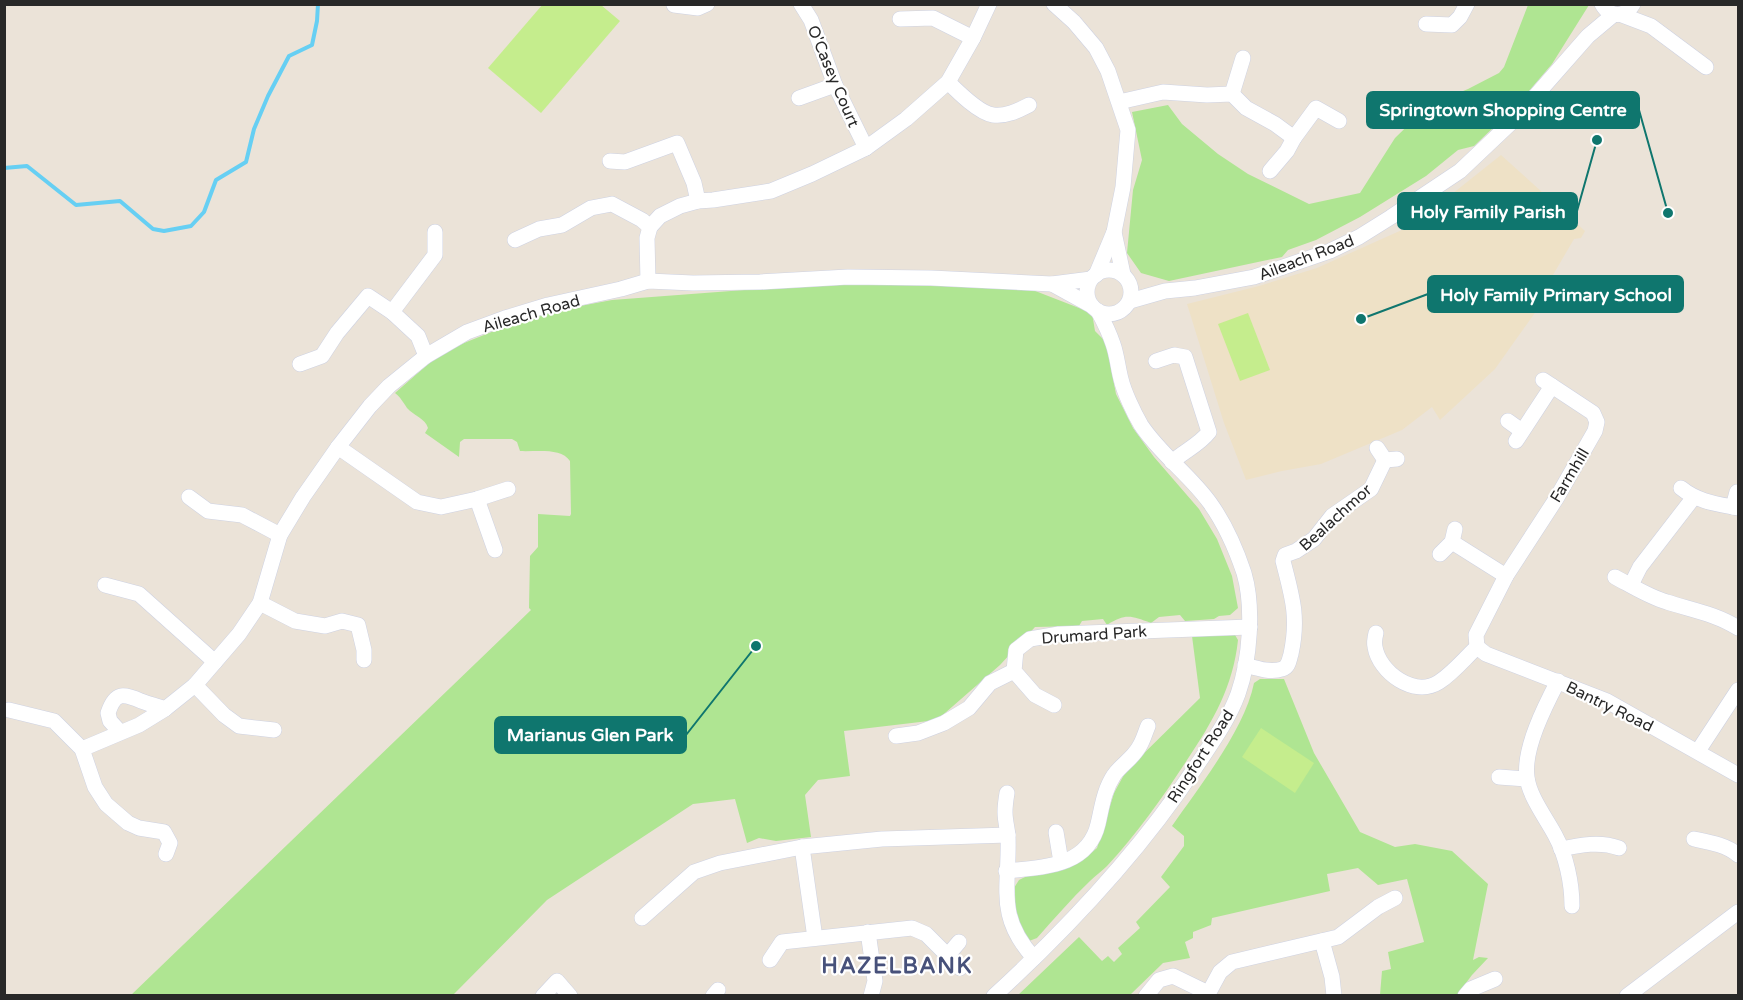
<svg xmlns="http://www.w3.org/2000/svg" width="1743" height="1000" viewBox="0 0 1743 1000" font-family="'Varela Round',sans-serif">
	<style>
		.education { fill: #eee1c6 }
		.green { fill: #afe592 }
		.pitch { fill: #c5ed8d }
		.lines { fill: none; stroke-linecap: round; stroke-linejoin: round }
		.stream { stroke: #66cff3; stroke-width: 4 }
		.minor-casing { stroke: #ced2e2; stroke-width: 16 }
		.minor { stroke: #fff; stroke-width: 15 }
		.labels { text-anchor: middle; stroke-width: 4.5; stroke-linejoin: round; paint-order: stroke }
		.street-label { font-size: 16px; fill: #282828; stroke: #fff }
		.district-label { font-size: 22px; font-weight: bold; letter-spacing: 1.5px; fill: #47517a; stroke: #fff }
		.leader { fill: none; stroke: #0f766e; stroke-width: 2 }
		.callout-dot { fill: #0f766e; stroke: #fff; stroke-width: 2 }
		.callout { fill: #0f766e; stroke: #0f766e; stroke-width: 2 }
		.callout-label { font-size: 18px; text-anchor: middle; font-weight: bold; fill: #fff }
	</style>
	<rect width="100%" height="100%" fill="#ebe3d8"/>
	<polygon class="education" points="1501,155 1585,231 1581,238 1574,239 1546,287 1549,293 1495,369 1440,420 1432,407 1402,430 1321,464 1282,471 1246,480 1224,423 1187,304 1259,286 1317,268 1413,225"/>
	<g class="green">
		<polygon points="1528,5 1589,5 1552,64 1516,106 1474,146 1458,150 1426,176 1360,217 1316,240 1288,250 1282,257 1169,281 1141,273 1127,253 1133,190 1142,160 1132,112 1168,105 1182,124 1218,154 1248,174 1309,204 1360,193 1395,138 1429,105 1468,89 1499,73 1504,67"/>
		<path d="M849 282 1025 287 1092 313 1095 331 1106 342 1116 394 1133 428 1154 457 1199 509 1217 539 1232 576 1238 608 1230 615 1219 616 1214 619 1185 621 1180 615 1159 617 1151 623C1131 616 1126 613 1107 625L1103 619 1082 621 1079 626 1035 627 1000 665 937 720 844 731 850 776 818 780 805 795 811 837 776 841 759 838 747 843 735 799 693 804 547 900 453 995 130 996 531 610 529 608 530 556 538 547V514L570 516 571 514 570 461C561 447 536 452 520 451L517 442 512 439H464L460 442 459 457 425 433 428 428C425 418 414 416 407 408 403 402 401 398 395 393L435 358 464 343 504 327 564 309 612 300Z"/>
		<path d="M1224 634 1235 635 1238 640C1233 687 1213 721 1187 760 1163 797 1137 834 1107 866 1102 871 1095 876 1090 881 1071 899 1054 919 1037 938L1029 941 1015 923 1014 888 1019 880 1033 873 1057 871 1084 859 1097 848 1114 793 1126 771 1200 698 1192 636Z"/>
		<path d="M1260 679H1284L1314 753 1360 832 1395 847 1415 844 1452 851 1488 884 1473 960 1479 957 1488 958 1472 975 1457 995H1380L1382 971 1391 969 1388 952 1424 942 1407 879 1378 885 1358 868 1327 874 1330 891 1212 918 1211 925 1193 932V938L1185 942 1190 958 1163 963 1130 995 1017 996 1079 937 1102 961 1108 956 1114 962 1122 954 1118 948 1140 928 1136 922 1170 887 1161 877 1184 846V836L1172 826C1199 787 1245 729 1254 683Z"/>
	</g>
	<g class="pitch">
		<polygon points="543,4 601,5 620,21 541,113 488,68"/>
		<polygon points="1248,313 1270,370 1240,381 1218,324"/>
		<polygon points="1261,728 1314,763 1295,793 1242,757"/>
	</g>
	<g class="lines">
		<polyline class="stream" points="4,168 27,166 76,205 120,201 153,229 164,231 191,226 204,212 216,180 246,162 254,129 268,96 289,56 312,45 317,21 318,4"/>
		<g class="minor-casing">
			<g id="minor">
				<polyline points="801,4 811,20 835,85 866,148"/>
				<polyline points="1054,4 1074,22 1096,48 1108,71 1128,130 1123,187 1114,232 1096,275"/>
				<path d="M1602 4C1610 18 1625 18 1633 4"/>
				<polyline points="674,5 698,8 707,4"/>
				<polyline points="1622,15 1651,26 1706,67"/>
				<polyline points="900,19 933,18 973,38"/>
				<polyline points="1426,24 1452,25 1460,17 1467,4"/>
				<path d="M948 82C958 92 979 113 993 115 1006 117 1019 110 1029 105"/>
				<polyline points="1232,94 1243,58"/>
				<polyline points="799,98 835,85"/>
				<polyline points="1119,102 1163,92 1207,95 1232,94 1246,108 1275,124 1294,138 1316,108 1339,121"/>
				<polyline points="610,161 625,162 677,143 694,183 698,201"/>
				<polyline points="1270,171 1287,151 1294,138"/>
				<polyline points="1114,232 1123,274"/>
				<polyline points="515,240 539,229 562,225 591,208 612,204 642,220 650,227"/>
				<circle cx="1109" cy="292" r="22"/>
				<polyline points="648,281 647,238 650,227 660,216 680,206 698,201 713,200 771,191 812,174 866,148 906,119 948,82 973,38 989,4"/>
				<polyline points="1052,284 1092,306"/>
				<polyline points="1130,301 1165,291 1195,288 1254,277 1330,251 1359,237 1391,217 1460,171 1515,119 1588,36 1613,15"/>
				<polyline points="392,312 435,255 435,232"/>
				<path d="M1156 361 1174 355 1185 357 1209 432C1199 445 1184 451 1172 462"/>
				<polyline points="300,364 322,356 337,333 368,296 392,312 418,336 426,356"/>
				<polyline points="1508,421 1522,431"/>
				<polyline points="1516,441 1552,386"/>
				<polyline points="338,447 417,502 441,507 477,499 508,489"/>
				<polyline points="1377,448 1385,460 1397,459"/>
				<path d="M1681 488C1698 502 1718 504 1738 508"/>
				<polyline points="189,497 208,511 242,515 280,535"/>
				<polyline points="477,499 495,550"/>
				<polyline points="1733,507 1737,492"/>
				<polyline points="1452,542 1506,576"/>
				<polyline points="1440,554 1452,542 1455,529"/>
				<path d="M1615 577C1632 586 1649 597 1667 602 1692 610 1716 614 1738 628"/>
				<polyline points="105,585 139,594 215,662"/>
				<polyline points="1631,585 1640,567 1694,497"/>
				<polyline points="260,603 295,621 325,626 342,621 358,625 364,650 364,660"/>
				<path d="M1376 633C1375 637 1374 643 1375 647 1379 672 1414 698 1439 682 1453 673 1465 658 1477 647"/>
				<polyline points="1477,647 1476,635 1506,576 1556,499 1595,431 1597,422 1593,413 1543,380"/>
				<polyline points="1477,647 1486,654 1607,701 1738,775"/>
				<path d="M1245 665C1256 668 1270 673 1282 669 1289 667 1289 660 1291 654 1299 617 1292 596 1283 561L1285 555 1296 551 1314 539 1332 516 1371 489 1385 460"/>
				<path d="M1558 681C1545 706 1523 749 1527 777 1529 796 1546 818 1555 835 1566 855 1572 883 1572 906"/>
				<polyline points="195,685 224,715 239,726 274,730"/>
				<polyline points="1054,705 1035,695 1014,671 1016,650 1030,639 1059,634 1250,627"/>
				<polyline points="9,710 54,721 82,749 95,787 106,804 128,823 139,828 164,832 170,843 166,854"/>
				<path d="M120 732 110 721 108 713C115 692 123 693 141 701 149 704 157 706 165 709"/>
				<polyline points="896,736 918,733 944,723 969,708 990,683 1014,671"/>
				<polyline points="82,749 139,725 165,709 195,685 239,634 260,603 280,535 303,497 338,447 370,406 389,386 426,356 467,332 505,318 548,305 621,289 648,281 693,283 760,282 848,277 931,278 1052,284 1091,279"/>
				<polyline points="1698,751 1738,690"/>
				<polyline points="1499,777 1527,779"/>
				<path d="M1007 793C1006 799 1005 806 1005 812 1005 820 1007 827 1008 835 1010 887 995 915 1034 958"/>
				<polyline points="1056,832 1061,862"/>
				<path d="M1694 839C1709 842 1727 845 1738 855"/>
				<polyline points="802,847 815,938"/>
				<path d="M1561 849C1580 845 1600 841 1619 848"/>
				<path d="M1006 871C1043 867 1088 867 1098 824 1102 807 1104 790 1114 775 1121 765 1133 758 1139 747 1143 741 1145 733 1148 726"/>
				<polyline points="642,918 694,872 720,863 802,847 882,839 1008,835"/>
				<polyline points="868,932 875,981 871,996"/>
				<polyline points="1322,941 1332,977 1334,996"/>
				<polyline points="948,955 959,942"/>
				<polyline points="770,960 782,942 912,928 926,934 960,968"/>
				<polyline points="543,996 557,981 570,996"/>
				<polyline points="713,996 718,990"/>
				<path d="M994 996C1069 927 1139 853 1195 768 1211 744 1228 721 1238 694 1250 660 1254 607 1244 573 1236 549 1225 524 1210 503 1190 475 1160 454 1141 425 1134 413 1124 392 1121 379 1118 368 1117 355 1113 344 1109 332 1104 322 1098 311"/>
				<polyline points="1146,996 1159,980 1173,976 1208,993"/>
				<polyline points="1207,996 1220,972 1232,962 1338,937 1378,907 1395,898"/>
				<polyline points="1465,996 1471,989 1495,979"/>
				<polyline points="1627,996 1738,912"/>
			</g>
		</g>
		<use href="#minor" class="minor"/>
	</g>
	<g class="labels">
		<g class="street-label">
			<text transform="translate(834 76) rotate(67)" y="6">O'Casey Court</text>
			<text transform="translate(1306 257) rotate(-21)" y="6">Aileach Road</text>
			<text transform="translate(531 313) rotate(-16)" y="6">Aileach Road</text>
			<text transform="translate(1569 475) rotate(-59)" y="6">Farmhill</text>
			<text transform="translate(1335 517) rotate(-42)" y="6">Bealachmor</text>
			<text transform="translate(1094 634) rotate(-4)" y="6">Drumard Park</text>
			<text transform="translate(1610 706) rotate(26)" y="6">Bantry Road</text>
			<text transform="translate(1200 756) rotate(-57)" y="6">Ringfort Road</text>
		</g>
		<g class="district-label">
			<text x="897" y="973">HAZELBANK</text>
		</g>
	</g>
	<path class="leader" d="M1668 213L1639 110M1597 140L1577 211M1361 319L1428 294M756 646L686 735"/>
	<g class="callout-dot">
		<circle cx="1668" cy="213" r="6"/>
		<circle cx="1597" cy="140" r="6"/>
		<circle cx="1361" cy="319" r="6"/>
		<circle cx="756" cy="646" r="6"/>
	</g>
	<g class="callout">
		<rect x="1367" y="92" width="272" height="36" rx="6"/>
		<rect x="1398" y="193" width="179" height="36" rx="6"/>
		<rect x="1428" y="276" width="255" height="36" rx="6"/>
		<rect x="495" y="717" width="191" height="36" rx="6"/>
	</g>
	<g class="callout-label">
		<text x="1503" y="116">Springtown Shopping Centre</text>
		<text x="1488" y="218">Holy Family Parish</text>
		<text x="1556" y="301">Holy Family Primary School</text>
		<text x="590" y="741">Marianus Glen Park</text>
	</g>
	<rect width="1743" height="1000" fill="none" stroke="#282828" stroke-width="12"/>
</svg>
